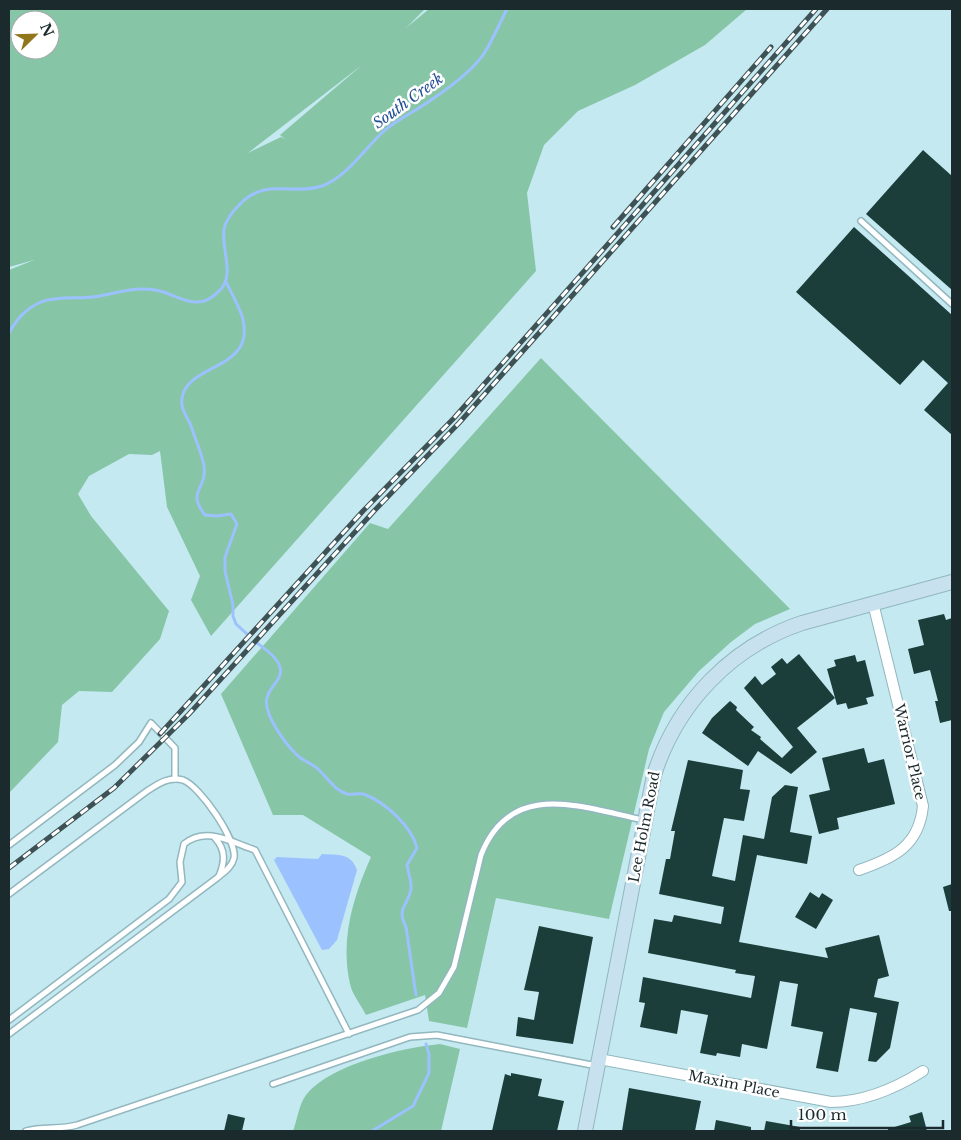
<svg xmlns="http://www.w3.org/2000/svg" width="961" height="1140" viewBox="0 0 961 1140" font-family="'Libre Baskerville',serif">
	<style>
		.green { fill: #87c5a7; fill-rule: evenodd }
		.water { fill: #9bc2fe }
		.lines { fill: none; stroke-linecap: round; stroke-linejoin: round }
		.stream { stroke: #9bc2fe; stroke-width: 3 }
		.building { fill: #1b3e3a }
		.lane-casing { stroke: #92b7be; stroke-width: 8 }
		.street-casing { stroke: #92b7be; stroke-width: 12 }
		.secondary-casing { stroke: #92b7be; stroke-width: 16 }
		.lane { stroke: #fff; stroke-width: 5 }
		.street { stroke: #fff; stroke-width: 10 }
		.secondary { stroke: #c8e1ee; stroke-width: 14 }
		.rail-casing { stroke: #3e5255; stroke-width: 5 }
		.rail { stroke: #fff; stroke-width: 3; stroke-dasharray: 9; stroke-linecap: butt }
		.labels { text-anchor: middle; stroke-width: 5; stroke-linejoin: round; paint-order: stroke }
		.street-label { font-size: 14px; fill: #1b2a2c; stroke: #fff }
		.water-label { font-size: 15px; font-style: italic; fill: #224f95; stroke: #fff }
	</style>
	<rect width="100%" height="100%" fill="#c4e9f1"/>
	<g class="green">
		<path d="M9 9H425L406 28 429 9H747L705 45 635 85 578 111 544 145 527 193 536 271 211 636 191 600 200 576 167 507 160 451 152 455 129 454 89 476 78 494 91 516 169 611 160 639 112 692 79 691 62 705 58 742 9 793V270L34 260 9 267ZM20 20H50V50H20ZM362 65 280 135 285 139 281 137 248 153Z"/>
		<path d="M541 358 790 609 755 624 731 642 699 671 664 712 649 749 609 919 496 898 467 1028 429 1021 425 995 366 1015C361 1005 352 994 350 984 340 940 353 897 371 857L303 815H273L221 694 370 523 388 529Z"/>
		<path d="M440 1044 460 1049 441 1131H293C297 1121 299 1104 306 1095 331 1064 401 1048 440 1044Z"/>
	</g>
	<path class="water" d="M322 854C339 855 351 853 357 870L337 940 329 949 322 950 274 860 277 857 318 859Z"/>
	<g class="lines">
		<g class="stream">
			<path d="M226 282C231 292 237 303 241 313 261 371 187 362 182 398 180 410 188 417 191 426 195 439 202 453 204 466 207 491 186 490 205 515L217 516 231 514 237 524 225 557V571L233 605V616L236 624 247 634"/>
			<path d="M9 333C17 319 25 309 41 302 57 296 76 299 93 297 115 294 138 285 160 291 175 295 188 305 204 301 209 300 213 296 217 293 237 277 221 252 224 229 226 220 233 211 240 204 267 177 292 196 322 186 347 177 365 148 384 131 398 119 416 111 431 100 449 88 473 71 485 52 493 39 500 23 507 9"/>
			<path d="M257 643C265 649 284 661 280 675 277 683 269 689 267 698 263 714 285 743 296 754 302 761 312 763 318 769 327 777 334 790 347 794 353 795 360 792 366 795 386 803 412 827 417 848L407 865C408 872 412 882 411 889 408 906 396 908 406 927L416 995"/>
			<polyline points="372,1131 413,1106 429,1073 429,1054 426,1044"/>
		</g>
	</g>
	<g class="building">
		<polygon points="923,150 952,176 952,290 866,214"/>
		<polygon points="854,227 952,315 952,435 924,410 948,383 923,360 900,385 796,292"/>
		<polygon points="944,614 946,620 952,618 952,720 940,723 935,701 938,701 930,670 914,674 908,649 924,645 918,620"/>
		<polygon points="799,654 835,698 797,728 817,752 791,774 758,751 748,766 702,733 712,718 730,701 737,707 736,710 754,727 751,730 761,737 760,739 782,758 793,747 744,688 755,676 762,685 776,674 771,667 782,658 787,664"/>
		<polygon points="855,655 857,662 865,660 874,696 866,698 868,704 848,709 846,703 837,705 827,669 836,666 834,660"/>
		<polygon points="864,748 868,763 884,759 895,804 837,818 839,829 819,834 809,795 830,790 822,758"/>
		<polygon points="688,760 743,770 740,789 750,790 744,821 724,818 712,876 735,881 743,835 764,839 772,797 785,785 798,787 790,832 812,836 807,864 757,855 739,942 828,958 825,948 879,935 889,976 878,979 874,997 899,1002 890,1048 876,1062 868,1061 877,1013 850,1008 838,1072 816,1068 823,1032 791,1026 798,984 780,981 767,1049 742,1044 740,1057 717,1053 716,1056 700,1053 708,1015 681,1010 677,1034 640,1027 645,1003 639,1002 643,977 751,998 755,976 735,973 736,970 648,953 654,919 672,922 674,915 721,924 724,907 659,894 666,859 670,859 675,831 671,831"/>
		<polygon points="952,884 952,911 949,911 943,887"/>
		<polygon points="810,892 819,898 822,893 833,900 816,929 795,917"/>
		<polygon points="539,926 593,937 573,1044 516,1036 518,1017 534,1020 539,992 524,990"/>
		<polygon points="511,1073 542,1079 538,1096 564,1101 557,1131 492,1131 505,1074 511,1076"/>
		<polygon points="629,1088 701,1101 695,1131 622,1131"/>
		<polygon points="922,1112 927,1131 888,1131 888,1129 911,1122 909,1116"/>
		<polygon points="228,1114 245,1118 242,1131 224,1131"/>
		<polygon points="716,1120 751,1127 751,1131 714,1131"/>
		<polygon points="766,1121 800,1127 800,1131 764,1131"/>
	</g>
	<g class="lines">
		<g class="lane-casing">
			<g id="lane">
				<polyline points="861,221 952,304"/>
				<path d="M215 838C226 850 225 862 219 876"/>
				<polyline points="9,845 115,765 139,742 151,723 175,748 175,779"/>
				<path d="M9 894 147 791C158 784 169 776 183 780 200 786 237 840 234 858 232 867 224 872 217 878L9 1034"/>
				<path d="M9 1020 169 899 182 882 180 862 184 844C206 826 231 842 255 850L349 1034"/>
				<polyline points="273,1084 410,1037 437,1035 597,1066"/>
				<path d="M26 1131C43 1126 60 1130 77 1125L418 1010 439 993 454 967 481 855C511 778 583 808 644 820"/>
			</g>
		</g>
		<g class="street-casing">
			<g id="street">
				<path d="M859 870C894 858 919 846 923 806L873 603"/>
				<path d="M599 1059 831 1102C864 1102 896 1088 923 1071"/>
			</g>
		</g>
		<g class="secondary-casing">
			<path id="secondary" d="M585 1131 654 775C677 703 731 647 802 623L952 582"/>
		</g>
		<use href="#lane" class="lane"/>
		<use href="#street" class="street"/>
		<use href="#secondary" class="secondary"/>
		<g class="rail-casing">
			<g id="rail">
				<polyline points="613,227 771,47"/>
				<polyline points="160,734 363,511 454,418 816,9"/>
				<polyline points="9,868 114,788 189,714 375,510 459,423 827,9"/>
			</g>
		</g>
		<use href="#rail" class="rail"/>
	</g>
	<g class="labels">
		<g class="street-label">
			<text transform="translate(910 752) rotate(77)" y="5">Warrior Place</text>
			<text transform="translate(644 827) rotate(-79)" y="5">Lee Holm Road</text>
			<text transform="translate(734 1084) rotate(11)" y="5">Maxim Place</text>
		</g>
		<g class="water-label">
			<text transform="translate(408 101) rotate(-36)" y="5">South Creek</text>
		</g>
	</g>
	<rect width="961" height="1140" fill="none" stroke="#1b2a2c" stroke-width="20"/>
	<g transform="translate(35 35) rotate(67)"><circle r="24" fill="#ffffff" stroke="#a4aaab"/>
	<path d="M0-4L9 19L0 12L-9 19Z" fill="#91761c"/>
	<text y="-8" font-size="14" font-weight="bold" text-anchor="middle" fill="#1b2a2c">N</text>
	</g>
	<path d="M791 1120v8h152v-8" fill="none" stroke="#1b2a2c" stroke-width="2.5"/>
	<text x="798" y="1120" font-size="15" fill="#1b2a2c" stroke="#ffffff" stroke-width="4" paint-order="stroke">100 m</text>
</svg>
